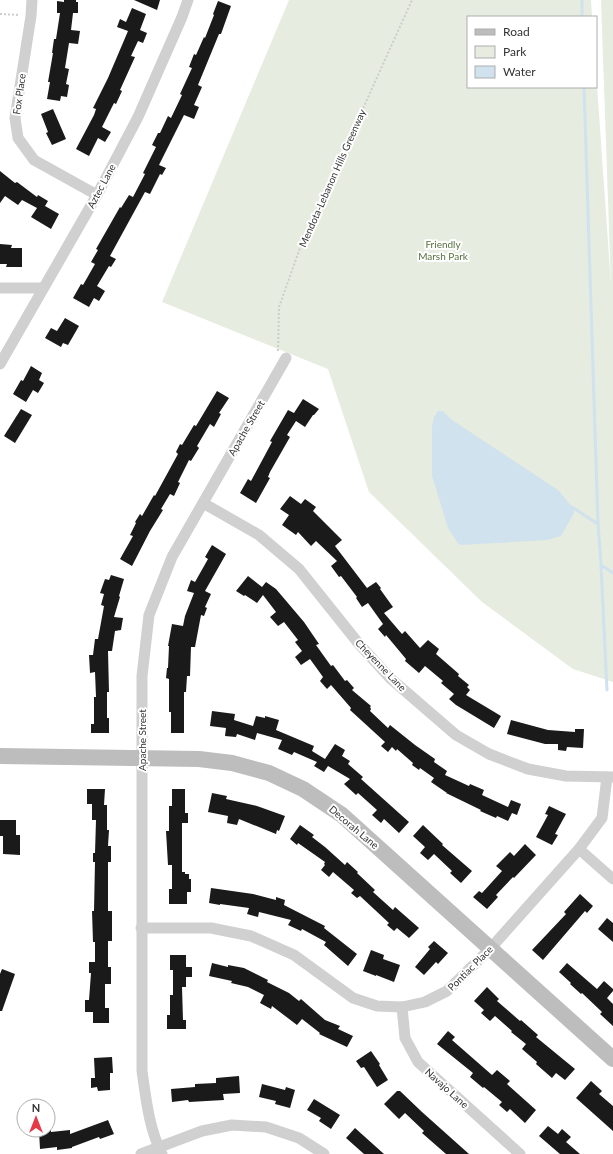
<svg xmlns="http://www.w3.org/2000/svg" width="613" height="1154" viewBox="0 0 613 1154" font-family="Lato,sans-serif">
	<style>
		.green { fill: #e6ecdf }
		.water { fill: #cfe2ee }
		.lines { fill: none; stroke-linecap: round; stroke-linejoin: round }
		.stream { stroke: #cfe2ee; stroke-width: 3 }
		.building { fill: #1a1a1a }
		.path { stroke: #cdcdcd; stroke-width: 2; stroke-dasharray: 2 2; stroke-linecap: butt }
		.street { stroke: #d0d0d0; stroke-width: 11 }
		.secondary { stroke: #bdbdbd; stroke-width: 16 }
		.labels { text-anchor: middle; stroke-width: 4; stroke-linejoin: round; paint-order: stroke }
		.street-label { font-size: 10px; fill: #333; stroke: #fff }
		.park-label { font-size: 10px; fill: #56703f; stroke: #fff }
	</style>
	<rect width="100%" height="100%" fill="#fff"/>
	<polygon class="green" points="289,0 591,0 592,17 468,17 468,87 596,87 596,71 611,285 601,0 613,0 613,682 573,669 482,602 369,492 328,369 162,302"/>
	<polygon class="water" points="438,411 443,411 452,420 558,490 573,508 574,513 561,536 547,540 460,545 457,542 448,528 432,476 432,427 434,417"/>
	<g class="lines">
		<g class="stream">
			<polyline points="582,0 582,17"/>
			<polyline points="584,87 598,524 601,565 607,690"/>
			<polyline points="572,507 598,524"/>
			<polyline points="601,565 613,573"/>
		</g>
	</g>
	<g class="building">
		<polygon points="64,0 76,0 76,2 78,2 78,13 73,13 71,30 80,31 78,44 69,43 65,68 69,69 66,84 69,85 67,97 61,96 60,101 47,99 50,82 48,82 53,53 52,53 54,39 56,39 60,13 57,13 57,1 64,2"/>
		<polygon points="134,0 160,0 157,10"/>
		<polygon points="218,1 231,6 221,34 219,34 198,85 202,87 194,105 199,107 194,119 184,115 159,165 166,168 162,175 160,174 150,194 145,192 110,256 116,259 111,267 109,266 97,286 105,291 99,301 94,298 89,307 73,298 81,284 83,285 95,264 91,262 98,250 96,249 120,207 121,208 129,195 133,197 145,174 143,173 156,147 152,145 158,133 160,133 168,116 171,118 182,95 180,94 192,68 189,67 194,54 196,55 204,37 205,38 214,15 213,14"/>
		<polygon points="132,8 146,14 140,30 147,33 143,43 138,41 131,56 135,57 120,90 122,91 116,104 114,103 102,127 111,132 105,142 98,138 89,156 76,149 94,115 96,109 93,108 108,78 128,31 117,27 120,19 126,22"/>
		<polygon points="53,109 66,139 52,145 46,133 48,132 41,114"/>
		<polygon points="0,171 15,183 17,182 37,197 38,195 48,201 45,206 59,214 51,229 31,217 37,208 22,200 18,205 5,196 0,203"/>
		<polygon points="0,244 12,245 11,248 22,248 22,267 6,267 7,264 0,264"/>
		<polygon points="65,318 79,326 68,345 63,343 61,347 45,338 51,328 57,331"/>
		<polygon points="31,366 42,373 39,380 44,383 38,393 33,390 26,402 13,394 21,380 23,381"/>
		<polygon points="217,391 229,398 219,413 221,414 214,427 210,424 197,446 199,448 191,461 189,460 178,482 180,483 174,496 170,494 161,509 163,510 150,531 132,566 120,559 133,536 130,535 136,523 135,522 140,514 142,516 154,495 155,496 178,454 176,452 180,444 182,445 194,425 196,426"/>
		<polygon points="303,399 319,409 314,415 313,415 305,427 296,421 287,435 290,437 270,472 268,477 270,478 256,503 240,493 248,479 251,481 272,442 270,441 288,410 294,413"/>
		<polygon points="21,409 32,415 15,443 4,436"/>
		<polygon points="290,496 301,504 305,499 316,507 313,511 342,540 335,546 367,588 376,582 381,588 380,589 393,607 384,613 402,634 405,631 420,648 428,640 439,649 436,654 459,674 458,676 469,685 467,687 470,690 466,695 501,716 494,728 456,705 449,699 454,694 441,683 443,681 425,666 419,673 405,661 406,659 386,635 385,637 378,629 383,624 368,603 362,607 356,598 357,597 341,576 339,577 331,566 337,561 316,541 311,546 298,532 296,535 282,525 289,515 280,509"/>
		<polygon points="212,545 226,554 205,591 211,594 205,607 207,608 204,616 201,615 195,647 191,647 190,676 187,676 186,692 184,692 184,733 171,733 171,712 169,712 169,679 166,678 167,668 168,668 169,646 168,646 172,624 183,626 185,616 194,593 187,591 191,580 195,582 208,559 205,557"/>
		<polygon points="111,575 124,579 119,596 120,597 114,617 123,618 121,630 115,631 112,651 108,651 109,692 107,692 107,718 109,718 109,733 91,733 91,724 94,724 94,697 96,697 95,672 90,673 89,655 93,655 95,639 98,639 104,606 101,605 104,594 100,593 105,579 109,580"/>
		<polygon points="248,576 262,587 266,582 276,589 304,622 319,644 316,645 331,666 333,665 345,681 347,680 354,688 352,690 371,706 370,707 371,709 370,711 388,728 390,725 415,745 435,759 434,762 447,771 445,775 469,786 470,784 484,790 482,795 508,807 511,800 521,804 517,815 512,813 508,821 497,816 496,818 480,811 481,810 446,793 447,793 431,782 434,778 420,768 419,770 412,765 413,763 397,749 396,751 392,747 388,752 381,746 385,742 350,710 351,708 331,685 327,689 320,681 323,677 310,659 301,665 295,657 302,651 295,642 298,640 284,622 278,626 270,617 276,612 263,595 257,603 245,595 244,596 236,591"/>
		<polygon points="212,711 235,714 234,720 253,726 256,716 265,718 265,716 279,720 276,730 314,746 312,751 325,759 335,744 345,750 342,756 350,761 348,764 363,777 361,779 409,822 399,833 384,819 381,823 372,815 377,810 358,793 356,795 344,784 350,779 328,766 324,772 314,766 317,762 294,752 292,755 278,749 282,740 257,733 255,740 237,734 236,737 225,736 226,728 210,726"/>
		<polygon points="511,720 548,730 575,732 575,729 584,729 583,748 567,747 566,751 558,750 558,744 545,744 507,734"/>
		<polygon points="87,789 105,789 104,805 107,805 107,830 109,830 108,846 111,846 111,862 108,862 108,911 112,911 112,941 108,941 108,967 111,967 111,984 105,984 105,1008 109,1008 109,1023 93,1023 93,1012 85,1012 85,1000 89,1000 91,973 89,973 89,962 95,962 95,942 93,942 92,911 94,911 95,862 93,862 93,853 95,853 96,820 92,820 92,804 87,804"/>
		<polygon points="172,789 185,789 185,813 188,813 188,823 182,823 182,872 185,872 185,874 189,874 189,879 191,879 191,892 187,892 187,904 169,904 169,889 172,889 172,865 168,865 166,831 169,831 169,806 172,806"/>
		<polygon points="212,793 227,796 226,799 257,806 285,816 279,831 277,830 276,834 239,819 237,825 227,823 228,816 208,812"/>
		<polygon points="549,806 566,814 555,834 558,835 552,845 536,837 548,815 545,814"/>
		<polygon points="0,820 16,820 16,835 20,835 20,855 3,854 3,836 0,836"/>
		<polygon points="300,825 314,835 312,837 325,847 345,865 347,862 358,872 357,873 375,890 373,892 393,910 395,907 419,928 409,938 397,928 394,931 387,925 389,923 360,896 357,898 351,893 354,890 333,872 329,877 321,870 325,865 324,864 325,862 298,843 297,845 290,839"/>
		<polygon points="423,825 443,844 442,845 472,871 461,883 450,873 452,871 434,854 428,860 420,853 425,847 413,836"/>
		<polygon points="525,844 536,855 514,878 513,877 496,895 498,897 487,909 473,897 479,891 482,893 502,871 496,866 510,852 514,856"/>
		<polygon points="211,888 253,894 276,900 276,897 285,900 284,905 325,926 324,928 357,954 348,966 324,945 326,942 302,929 301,931 288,925 291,920 259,912 258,917 247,914 249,908 220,904 220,905 209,903"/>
		<polygon points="580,894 593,906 587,913 585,911 543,960 532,950 566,914 564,912"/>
		<polygon points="607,918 613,923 613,942 598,929"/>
		<polygon points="434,941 448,953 438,964 436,962 424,975 415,967 430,949 428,947"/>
		<polygon points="371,950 384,955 383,959 400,965 394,982 376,975 376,976 363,971"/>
		<polygon points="170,955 186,955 186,967 192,967 192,977 186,977 186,987 182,987 183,1020 186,1020 186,1029 167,1029 167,1015 170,1015 170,995 173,995 173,970 170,970"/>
		<polygon points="212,963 228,967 228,965 244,968 268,980 267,982 289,993 299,1001 301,999 325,1020 340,1026 338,1029 353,1036 347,1047 319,1034 320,1033 302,1019 297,1025 272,1006 271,1009 260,1003 264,995 248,987 231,983 232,981 209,976"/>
		<polygon points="567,963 597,989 604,981 613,989 613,991 607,998 613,1004 613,1026 600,1014 602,1012 582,993 581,994 570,984 571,983 559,972"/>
		<polygon points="2,969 15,974 2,1011 0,1011 0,974"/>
		<polygon points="487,987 499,999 497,1001 520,1021 521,1020 538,1035 536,1037 575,1069 565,1080 556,1073 552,1078 536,1064 537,1062 522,1049 526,1044 511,1032 512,1031 495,1016 490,1021 481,1013 484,1010 474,1001"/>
		<polygon points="448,1031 455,1037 452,1040 492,1075 497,1070 510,1081 507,1084 536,1110 525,1123 510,1109 507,1112 499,1105 502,1102 484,1087 483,1088 470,1077 473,1073 437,1044"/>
		<polygon points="371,1051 380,1064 379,1065 388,1080 377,1087 364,1067 361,1068 356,1061"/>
		<polygon points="112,1057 113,1073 110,1073 110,1090 98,1091 97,1087 91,1088 91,1078 95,1078 94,1058"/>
		<polygon points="239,1076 240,1093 223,1094 224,1100 189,1102 188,1100 172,1102 171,1089 195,1087 195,1084 216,1083 216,1078"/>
		<polygon points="591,1081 602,1091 599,1094 613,1106 613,1131 576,1098"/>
		<polygon points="262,1084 285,1090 286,1087 295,1090 290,1108 275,1104 276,1101 259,1097"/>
		<polygon points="397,1091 400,1091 422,1112 469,1154 446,1154 422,1133 424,1131 405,1113 399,1119 384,1104"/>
		<polygon points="314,1099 340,1115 331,1129 319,1121 321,1118 307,1110"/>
		<polygon points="108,1120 114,1134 100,1139 99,1137 72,1147 72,1148 57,1150 57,1147 40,1149 39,1131 51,1130 51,1132 70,1130 70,1134"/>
		<polygon points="548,1126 558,1134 562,1129 571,1137 566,1142 580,1154 560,1154 539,1136"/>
		<polygon points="355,1128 384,1154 364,1154 346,1138"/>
	</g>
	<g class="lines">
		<g class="path">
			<polyline points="0,14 20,15"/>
			<polyline points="278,351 279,307 300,248 412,0"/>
		</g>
		<g class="street">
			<polyline points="32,0 31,16 15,118 18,138 34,160 97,195"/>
			<polyline points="0,288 43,288"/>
			<polyline points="0,364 97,195 138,117 182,17 188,0"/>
			<polyline points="203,503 259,535 299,569 359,644 390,678 456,735 489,754 528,769 566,776 612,777"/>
			<polyline points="579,849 613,879"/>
			<polyline points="141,928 211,928 251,936 294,955 353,998 377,1006 402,1007 425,1002 447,991 490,949 579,849 602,818 607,777"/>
			<polyline points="402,1007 405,1038 418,1062 520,1154"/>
			<polyline points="141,1154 202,1131 232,1125 266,1127 299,1138 324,1154"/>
			<path d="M162 1154C149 1129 146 1099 142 1071V676L149 615 172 557 286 358"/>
		</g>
		<polyline class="secondary" points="0,756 199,759 232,763 269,773 303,789 342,815 613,1059"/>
	</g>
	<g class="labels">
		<g class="street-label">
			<text transform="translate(19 94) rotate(-82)" y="4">Fox Place</text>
			<text transform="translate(332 178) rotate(-66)" y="4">Mendota-Lebanon Hills Greenway</text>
			<text transform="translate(101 186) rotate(-62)" y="4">Aztec Lane</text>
			<text transform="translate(246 428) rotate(-60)" y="4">Apache Street</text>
			<text transform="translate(381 665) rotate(46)" y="4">Cheyenne Lane</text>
			<text transform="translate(142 740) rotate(-90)" y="4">Apache Street</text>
			<text transform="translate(354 827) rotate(40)" y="4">Decorah Lane</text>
			<text transform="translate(470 968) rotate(-45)" y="4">Pontiac Place</text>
			<text transform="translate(447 1088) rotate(42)" y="4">Navajo Lane</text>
		</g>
		<g class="park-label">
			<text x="443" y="248">Friendly<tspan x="443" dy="12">Marsh Park</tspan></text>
		</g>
	</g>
	<rect x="467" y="16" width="130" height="72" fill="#ffffff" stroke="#adadad"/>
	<rect x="475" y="29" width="20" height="6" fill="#bdbdbd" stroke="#adadad"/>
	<text x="503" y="36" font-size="12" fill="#333333">Road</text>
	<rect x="475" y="46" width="20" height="12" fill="#e6ecdf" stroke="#adadad"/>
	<text x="503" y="56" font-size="12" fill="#333333">Park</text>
	<rect x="475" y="66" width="20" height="12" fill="#cfe2ee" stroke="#adadad"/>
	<text x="503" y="76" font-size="12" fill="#333333">Water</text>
	<g transform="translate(36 1118)"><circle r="19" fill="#ffffff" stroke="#adadad"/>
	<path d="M0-3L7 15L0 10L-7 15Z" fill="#e63946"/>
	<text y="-6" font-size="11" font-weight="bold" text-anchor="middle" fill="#333333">N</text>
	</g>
</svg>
